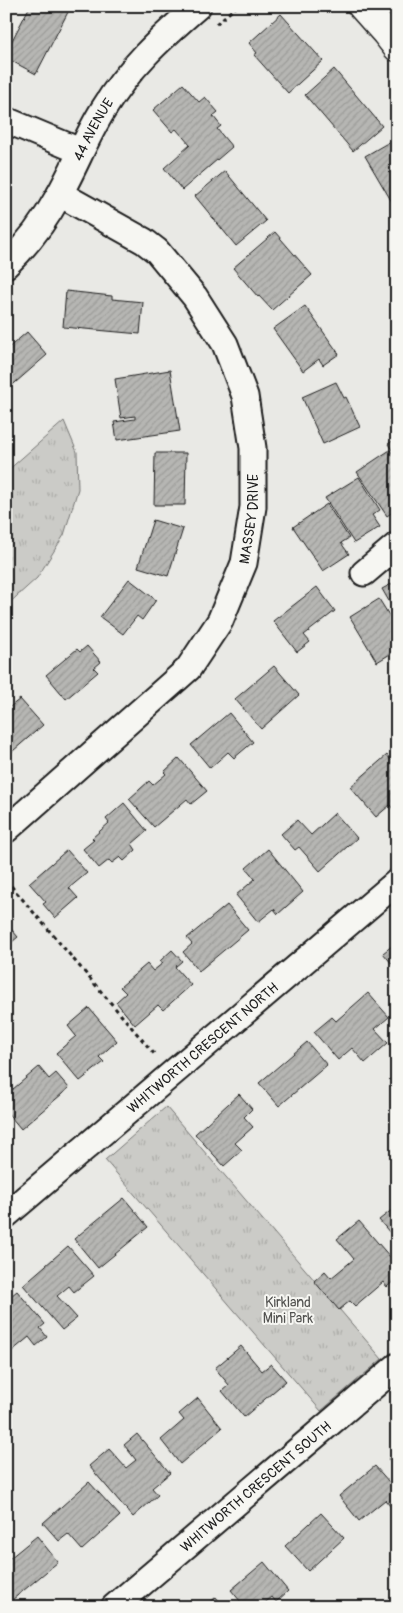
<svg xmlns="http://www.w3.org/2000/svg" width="403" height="1613" viewBox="0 0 403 1613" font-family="Pangolin,sans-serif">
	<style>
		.park { fill: url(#park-tufts); stroke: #747472 }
		.building { fill: url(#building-hatch); stroke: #1c1c1c }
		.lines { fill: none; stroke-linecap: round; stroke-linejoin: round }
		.minor-casing { stroke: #1c1c1c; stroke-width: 29 }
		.major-casing { stroke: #1c1c1c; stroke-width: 31 }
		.path { stroke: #1c1c1c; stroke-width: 3; stroke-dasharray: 4 4; stroke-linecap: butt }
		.minor { stroke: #f6f6f2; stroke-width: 25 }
		.major { stroke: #f6f6f2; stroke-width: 28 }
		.labels { text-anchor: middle; stroke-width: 4; stroke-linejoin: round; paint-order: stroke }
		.street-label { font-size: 14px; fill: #1c1c1c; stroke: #f6f6f2 }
		.park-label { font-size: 14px; fill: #51514f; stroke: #f6f6f2 }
	</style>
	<defs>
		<pattern id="park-tufts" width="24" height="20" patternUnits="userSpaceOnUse" patternTransform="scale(1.25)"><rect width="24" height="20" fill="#cbcbc7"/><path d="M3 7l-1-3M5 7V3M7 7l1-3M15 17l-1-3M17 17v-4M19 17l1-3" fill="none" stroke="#aeaeaa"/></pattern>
		<pattern id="building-hatch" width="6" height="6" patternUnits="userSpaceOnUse" patternTransform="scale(1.25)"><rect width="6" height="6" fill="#b6b6b3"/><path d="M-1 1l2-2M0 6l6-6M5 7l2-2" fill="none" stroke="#9c9c99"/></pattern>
	</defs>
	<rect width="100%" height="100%" fill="#e9e9e5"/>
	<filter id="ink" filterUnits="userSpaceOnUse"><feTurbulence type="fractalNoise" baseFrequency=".02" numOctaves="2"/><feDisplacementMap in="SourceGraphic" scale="10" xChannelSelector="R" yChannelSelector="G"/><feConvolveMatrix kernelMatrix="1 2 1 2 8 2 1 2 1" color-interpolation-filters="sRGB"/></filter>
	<g filter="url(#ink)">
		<g class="park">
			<polygon points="64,421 77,452 78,489 64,535 37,578 6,606 6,472"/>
			<polygon points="166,1107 382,1359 321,1411 105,1160"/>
		</g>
		<g class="building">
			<polygon points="30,6 58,6 68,12 36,74 6,58 6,52"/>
			<polygon points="281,14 323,61 288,93 254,55 257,53 249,43"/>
			<polygon points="334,69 382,126 353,151 305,95"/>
			<polygon points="183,84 199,102 205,97 218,112 213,116 221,126 217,129 232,147 182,190 164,168 190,145 176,129 172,132 153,110"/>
			<polygon points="391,141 397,150 397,200 392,202 365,156"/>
			<polygon points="225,171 266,221 236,246 195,196"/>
			<polygon points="275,232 312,275 272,310 259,296 258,297 233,268"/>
			<polygon points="66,291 112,296 112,299 143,302 140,334 63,327"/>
			<polygon points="305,306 339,354 323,365 319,359 303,371 273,329"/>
			<polygon points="27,332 47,355 8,389 6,387 6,350"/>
			<polygon points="170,370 180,431 117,440 114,422 135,419 135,416 121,418 115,379"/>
			<polygon points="336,382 344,398 346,397 360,427 323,444 302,397"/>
			<polygon points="397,438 397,457 388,444"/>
			<polygon points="390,450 397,460 397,509 387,516 357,472"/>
			<polygon points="155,453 186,453 185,505 154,505"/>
			<polygon points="359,477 380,510 372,515 380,527 354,543 325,498"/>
			<polygon points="327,504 349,538 341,543 349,554 323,571 293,527"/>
			<polygon points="153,520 183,529 168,576 138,567"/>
			<polygon points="129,579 156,600 142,620 137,616 123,634 100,617"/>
			<polygon points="397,581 397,615 382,589"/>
			<polygon points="317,587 335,611 304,635 310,642 297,652 273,621"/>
			<polygon points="379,599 397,628 397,650 377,662 350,617"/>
			<polygon points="87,646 101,662 94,668 98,672 66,699 46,675 77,649 80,652"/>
			<polygon points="274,666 299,695 261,729 235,699"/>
			<polygon points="20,699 43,725 6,757 6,710"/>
			<polygon points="229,713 253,742 234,758 228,752 210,768 191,745"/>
			<polygon points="387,755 397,767 397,806 393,809 390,805 376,817 350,787"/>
			<polygon points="179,758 207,791 191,804 187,799 154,827 129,799 149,781 153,785 166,774 164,772"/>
			<polygon points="124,803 147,831 132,844 136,850 124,861 120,857 112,863 109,860 99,868 83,849 94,840 92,838 109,823 106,819"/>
			<polygon points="335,813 357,838 320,871 299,847 295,850 281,834 297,820 311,835"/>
			<polygon points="268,849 303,892 278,914 274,909 258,922 236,895 255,879 246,868"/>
			<polygon points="67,850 87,873 69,888 78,898 55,918 43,904 46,902 29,883"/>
			<polygon points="227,905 248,930 199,971 183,952 192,944 187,938"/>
			<polygon points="6,923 18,937 6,947"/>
			<polygon points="397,942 397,970 383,953"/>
			<polygon points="172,950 182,961 175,967 191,985 163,1010 158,1005 135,1025 116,1002 126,993 120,987 147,964 153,971 163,963 160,961"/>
			<polygon points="368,993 389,1017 375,1029 388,1043 365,1063 352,1048 338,1060 314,1032 332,1017 336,1021"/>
			<polygon points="89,1008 117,1041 99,1057 104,1062 80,1081 56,1053 76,1036 68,1026"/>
			<polygon points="307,1042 327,1065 279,1106 259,1083"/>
			<polygon points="39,1067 49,1079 56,1073 69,1088 21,1129 6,1111 6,1095"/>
			<polygon points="239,1094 252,1109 244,1117 253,1127 235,1143 242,1150 224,1166 195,1134"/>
			<polygon points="124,1198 148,1227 98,1268 74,1239"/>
			<polygon points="397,1206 397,1241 379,1220"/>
			<polygon points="359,1221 397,1265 397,1278 387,1287 383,1282 355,1306 350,1301 339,1310 314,1281 325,1271 331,1278 354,1259 337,1239"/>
			<polygon points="68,1246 94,1276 74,1292 69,1286 57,1296 77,1318 62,1330 23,1285"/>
			<polygon points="17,1291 45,1324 40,1328 47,1337 36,1346 29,1337 6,1356 6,1300"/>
			<polygon points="241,1346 262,1371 271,1364 286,1381 244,1417 222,1391 229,1385 215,1368"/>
			<polygon points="198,1398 222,1428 180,1464 161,1440 184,1420 179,1414"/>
			<polygon points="137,1434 170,1473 152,1488 158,1495 133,1517 89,1466 109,1449 126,1468 136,1460 124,1445"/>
			<polygon points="397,1451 397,1468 388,1459"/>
			<polygon points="375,1466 397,1491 397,1502 391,1507 385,1500 359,1521 339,1496"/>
			<polygon points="89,1482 120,1516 82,1550 68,1534 59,1541 43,1523"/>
			<polygon points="321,1513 344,1538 308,1571 285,1546"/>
			<polygon points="37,1536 58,1562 6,1605 6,1553 10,1558"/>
			<polygon points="264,1562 288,1591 276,1602 272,1597 260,1607 245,1607 231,1590"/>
			<polygon points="216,1597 224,1607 205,1607"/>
		</g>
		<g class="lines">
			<g class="minor-casing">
				<g id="minor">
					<polyline points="6,120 80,151"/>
					<path id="s1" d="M6 265C27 245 45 221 59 195 75 167 86 137 103 110 129 67 160 39 198 6"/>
					<polyline points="364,573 397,545"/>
					<path id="s2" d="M6 830 188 669 220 621 244 563 253 507V448L245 396 225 344 195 297 157 251 144 241 60 194"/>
					<path id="s3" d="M6 1215 397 882"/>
					<path id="s4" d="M114 1607 397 1366"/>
				</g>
			</g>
			<g class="major-casing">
				<polyline id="major" points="362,6 386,33 397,47"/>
			</g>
			<g class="path">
				<polyline points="216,24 237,6"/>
				<polyline points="6,880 156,1056"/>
			</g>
			<use href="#minor" class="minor"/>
			<use href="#major" class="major"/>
		</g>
	</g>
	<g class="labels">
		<g class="street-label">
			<text dy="5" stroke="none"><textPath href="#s1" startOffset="162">44 AVENUE</textPath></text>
			<text dy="5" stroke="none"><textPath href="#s2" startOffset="408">MASSEY DRIVE</textPath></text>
			<text dy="5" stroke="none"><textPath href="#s3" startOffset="258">WHITWORTH CRESCENT NORTH</textPath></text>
			<text dy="5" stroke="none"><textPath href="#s4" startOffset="186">WHITWORTH CRESCENT SOUTH</textPath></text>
		</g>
		<g class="park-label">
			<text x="288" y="1307">Kirkland<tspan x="288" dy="16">Mini Park</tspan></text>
		</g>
	</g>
	<rect width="403" height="1613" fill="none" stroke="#f6f6f2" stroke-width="25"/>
	<rect x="12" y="12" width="378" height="1588" fill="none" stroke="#1c1c1c" stroke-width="2" filter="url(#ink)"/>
</svg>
